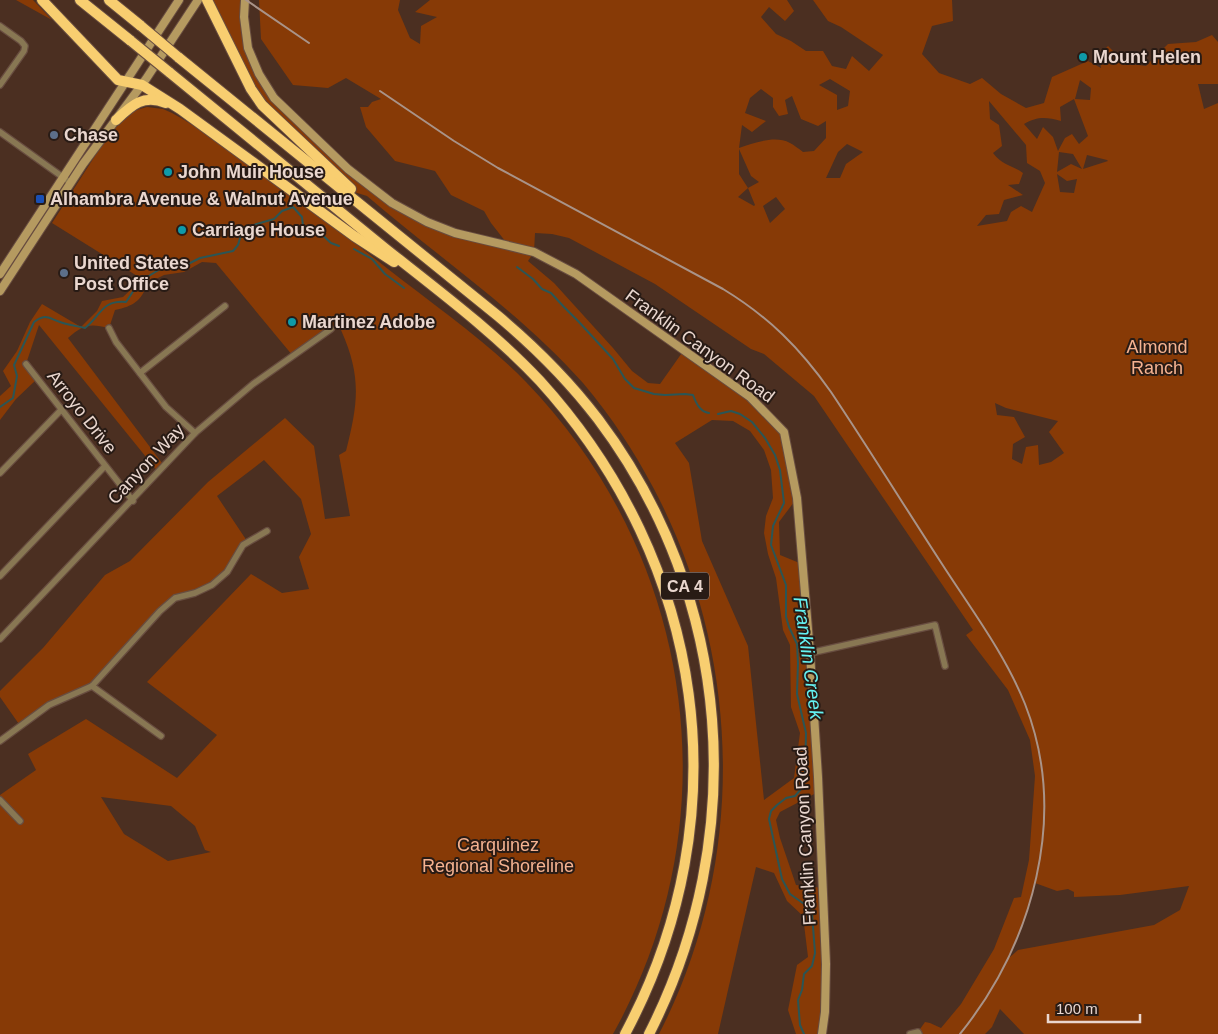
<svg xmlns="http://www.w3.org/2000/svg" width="1218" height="1034" viewBox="0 0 1218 1034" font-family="Helvetica,sans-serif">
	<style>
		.green { fill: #873a06; fill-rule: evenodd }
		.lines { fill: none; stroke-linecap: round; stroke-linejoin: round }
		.stream { stroke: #2a5656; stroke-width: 2 }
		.street-casing { stroke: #684d40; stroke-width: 8 }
		.secondary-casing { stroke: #684d40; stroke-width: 10 }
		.highway-casing { stroke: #684d40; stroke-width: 12 }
		.street { stroke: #887753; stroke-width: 5.5 }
		.secondary { stroke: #b59a60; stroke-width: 8 }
		.highway { stroke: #f8ce70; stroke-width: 10 }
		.rail { stroke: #a99388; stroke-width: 2 }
		.highway-bridge-casing { stroke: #684d40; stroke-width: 12; stroke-linecap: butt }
		.highway-bridge { stroke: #f8ce70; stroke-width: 10 }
		.culture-dot { fill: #0f9aa8; stroke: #281b15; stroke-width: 2 }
		.service-dot { fill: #5c6f8a; stroke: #281b15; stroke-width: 2 }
		.transit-dot { fill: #1a4fb4; stroke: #281b15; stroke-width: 2 }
		.labels { text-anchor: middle; stroke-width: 4; stroke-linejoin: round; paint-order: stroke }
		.shield { fill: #281b15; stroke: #b09f97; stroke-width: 1 }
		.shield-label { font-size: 16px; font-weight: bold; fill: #ead7cf }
		.poi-label { font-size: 18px; font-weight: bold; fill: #ead7cf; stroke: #281b15; text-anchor: start }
		.street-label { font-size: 18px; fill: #ead7cf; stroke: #281b15 }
		.park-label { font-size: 18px; fill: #f5b290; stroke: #281b15 }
		.water-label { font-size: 19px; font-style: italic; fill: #64f2f3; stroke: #281b15 }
	</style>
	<rect width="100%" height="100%" fill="#4b2f21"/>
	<g class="green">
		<polygon points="16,0 33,0 52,20"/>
		<path d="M207 0H245L248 48 274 98 348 169 427 222 509 246 491 223 484 211 451 195 435 171 395 161 366 127 360 107H368L372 102 381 99 346 78 328 88 293 85 261 39 259 0H400L398 10 410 38 420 44 421 26 437 17 415 12 430 0H787L794 11 785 21 769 7 761 17 776 34 791 41 806 51H823L832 66 846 69 852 56 869 71 883 55 841 27 828 21 813 0H952L953 21 932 26 922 54 939 73 970 84 982 78 1001 94 1026 108 1044 103 1052 77 1088 61 1101 68 1099 55 1108 46 1125 63 1146 66 1168 44 1196 42 1212 35 1218 42V84H1198L1204 109 1218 103V1034H1024L1000 1009 992 1027 985 1034H910L918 1032 925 1022 930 1023 941 1028 961 1004 994 949 1014 898 1021 897 1029 860 1035 776 1030 740 1008 690 966 635 973 630 814 396 764 354 751 349 655 284 569 238 552 234 535 233 534 252 528 261 554 283 613 348 632 371 648 383 660 384 684 350 750 397 784 432 797 498 779 522 780 555 802 564 818 792 780 812 776 820 780 838 796 885 823 888 822 1034H796L788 1010 797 965 808 957 803 916 787 901 774 873 756 867 718 1034H659C747 863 743 658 654 489 634 451 611 416 583 383 520 312 439 258 367 196L354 192 262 105ZM830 79 850 91 848 106 837 110V95L819 85ZM1080 80 1091 88 1090 100 1075 99ZM761 89 773 98V107L779 116 788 114 785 100 792 96 801 119 818 126 826 121V138L814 151 803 152C799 149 794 145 790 143 775 135 754 143 739 148L742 125 752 132 766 121 745 113 750 98ZM1074 99 1088 136 1079 144 1072 134 1065 138 1058 151 1053 137 1043 127 1037 139 1024 124C1037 116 1047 117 1061 121L1060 107ZM989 101 1026 145 1027 163 1040 171 1045 183 1032 212 1021 206 1011 212 1007 221 977 226 986 215 999 214 1004 200 1023 195 1008 185 1019 184 1023 173C1010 164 1003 166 993 153L1002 146 999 125 990 119ZM847 144 863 152 846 164 840 178H826L838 152ZM739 149 751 176 759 182 748 188 739 174ZM1059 152 1073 154 1082 169 1071 164 1057 172ZM1087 155 1107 160 1108 161 1083 169ZM1057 174 1067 181 1077 179 1074 193 1060 192ZM748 188 755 205 754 206 738 197ZM776 197 785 209 770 223 763 206ZM995 403 1006 408 1058 421 1049 432 1064 453 1051 462 1039 465 1038 445 1026 447 1022 464 1012 459 1013 444 1025 437 1014 417 997 415ZM712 420 733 421 750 431 764 450 771 470 773 498 766 516 764 533 768 554 776 578 783 630 790 645 791 707 800 733 794 778 764 800 748 646 702 541 689 463 675 443ZM1035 883 1057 891 1068 889 1074 892V897L1120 895 1189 886 1180 910 1154 925 1018 950 1009 958 1026 916Z"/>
		<path d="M147 107 163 109 172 113C208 133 240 157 273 181 312 210 350 239 388 269 435 306 484 339 526 382 696 558 732 821 613 1034H0V795L36 770 28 754 86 719 177 778 217 735 147 682 251 574 282 593 309 589 299 557 311 534 301 499 264 460 217 496 247 541 227 572 212 585 175 598 92 686 49 705 21 727 0 697V691L43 648 105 575 130 561 208 482 285 418 314 446 325 519 350 516 339 455 346 451C358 403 362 377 341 330L331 329 293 356 216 263 202 262 184 272 164 275 148 283C141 301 134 306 115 310L109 328C89 323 83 325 68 338L165 467 159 473 39 325 26 364 37 379 16 399 0 420V396L11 386 3 371 17 351 30 322 42 304 81 327 97 311 102 301 123 297 142 279 52 223 102 145 120 122 133 111ZM101 797 171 806 195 826 205 850 211 852 168 861 124 834Z"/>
	</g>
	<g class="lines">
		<g class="stream">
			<polyline points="354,249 372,259 385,274 404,288"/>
			<path d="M517 267 533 279 542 289 551 293 564 307 579 322 613 359 625 379 634 388 654 394 665 395 685 394 693 395C696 403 700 412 709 413"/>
			<path d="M0 407 13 398 17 376 14 365 34 322C46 313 48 318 60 322 68 325 77 326 85 328 101 316 101 300 126 302L134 290 147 277 162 268 175 265 182 267 200 258 233 251 238 245 243 228 274 219 282 211 293 207 302 217 303 226 319 232 331 243 339 246"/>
			<polyline points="718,414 731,411 740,414 752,422 765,438 775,455 780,470 784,503 773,526 771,545 786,585 786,617 789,627 797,644 798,663 797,694 806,733 805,772 801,789 795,796 786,798 777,805 771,811 769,819 782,879 790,894 807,906 812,913 815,953 812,966 804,974 802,990 798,1000 800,1025 804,1034"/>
		</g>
		<g class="street-casing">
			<g id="street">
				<polyline points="0,26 21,41 25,46 24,51 0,85"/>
				<polyline points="0,132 71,183"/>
				<polyline points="109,328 116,342 166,407 195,433"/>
				<polyline points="26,364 133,501"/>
				<polyline points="140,373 225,306"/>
				<polyline points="0,473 61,410"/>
				<polyline points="0,576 105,466"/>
				<polyline points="0,639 195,433 253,384 331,329"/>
				<polyline points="810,653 935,625 945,666"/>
				<polyline points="92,686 161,736"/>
				<polyline points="0,741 49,705 92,686 160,611 175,598 195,593 212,585 227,572 243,545 267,531"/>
				<polyline points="0,800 20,821"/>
				<polyline points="910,1034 918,1032 919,1034"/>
			</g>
		</g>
		<g class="secondary-casing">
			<g id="secondary">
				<polyline points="245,0 244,17 248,48 259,74 274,98 348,169 392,203 427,222 455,233 534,252 576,274 750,397 784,432 797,498 810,653 818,777 826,964 825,1012 822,1034"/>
				<polyline points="0,274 179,0"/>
				<polyline points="0,291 83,164 146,79 198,0"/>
			</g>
		</g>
		<g class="highway-casing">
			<g id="highway">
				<polyline points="42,0 118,80 142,85 180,109 354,236 394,262"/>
				<polyline points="80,0 131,41"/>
				<polyline points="109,0 141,26"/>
				<polyline points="207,0 251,89 262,105 351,189"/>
				<path d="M178 57 498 316C535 347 569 381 598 419 733 598 750 836 649 1034"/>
				<path d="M169 72C241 131 314 190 386 249 439 291 494 332 540 381 706 564 742 815 625 1034"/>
				<path d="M116 120C132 105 143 94 166 103"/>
			</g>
		</g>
		<use href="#street" class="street"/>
		<use href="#secondary" class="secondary"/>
		<use href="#highway" class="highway"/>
		<g class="rail">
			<polyline points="246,0 309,43"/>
			<path d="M380 91 454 141 498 168 723 289C769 317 800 348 831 392 869 449 905 507 942 564 971 609 1005 654 1025 704 1069 816 1033 943 960 1034"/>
		</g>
		<g class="highway-bridge-casing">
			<g id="highway-bridge">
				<polyline points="141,26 178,57"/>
				<polyline points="131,41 169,72"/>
			</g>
		</g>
		<use href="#highway-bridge" class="highway-bridge"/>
	</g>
	<g class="culture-dot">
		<circle cx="1083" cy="57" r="5"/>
		<circle cx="168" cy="172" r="5"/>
		<circle cx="182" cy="230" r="5"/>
		<circle cx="292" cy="322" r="5"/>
	</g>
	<g class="service-dot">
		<circle cx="54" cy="135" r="5"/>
		<circle cx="64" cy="273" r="5"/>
	</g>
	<rect class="transit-dot" x="35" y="194" width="10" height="10" rx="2.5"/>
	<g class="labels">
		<rect class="shield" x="661" y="572.5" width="48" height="27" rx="4"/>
		<g class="shield-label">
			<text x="685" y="592">CA 4</text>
		</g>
		<g class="poi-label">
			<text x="1093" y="63">Mount Helen</text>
			<text x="64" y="141">Chase</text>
			<text x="178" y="178">John Muir House</text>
			<text x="50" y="205">Alhambra Avenue &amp; Walnut Avenue</text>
			<text x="192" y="236">Carriage House</text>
			<text x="74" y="269">United States<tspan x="74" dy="21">Post Office</tspan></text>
			<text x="302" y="328">Martinez Adobe</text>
		</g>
		<g class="street-label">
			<text transform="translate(700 346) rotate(36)" y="6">Franklin Canyon Road</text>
			<text transform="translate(82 412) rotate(52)" y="6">Arroyo Drive</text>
			<text transform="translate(146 464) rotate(-47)" y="6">Canyon Way</text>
			<text transform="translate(805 836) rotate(-93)" y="6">Franklin Canyon Road</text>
		</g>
		<g class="park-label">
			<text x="1157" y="353">Almond<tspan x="1157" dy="21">Ranch</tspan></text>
			<text x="498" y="851">Carquinez<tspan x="498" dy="21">Regional Shoreline</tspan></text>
		</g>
		<g class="water-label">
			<text transform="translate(809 658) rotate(82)" y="7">Franklin Creek</text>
		</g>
	</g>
	<path d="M1048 1014v8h92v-8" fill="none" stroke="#ead7cf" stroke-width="2.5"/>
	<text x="1056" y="1014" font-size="15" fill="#ead7cf" stroke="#281b15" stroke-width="4" paint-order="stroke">100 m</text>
</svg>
